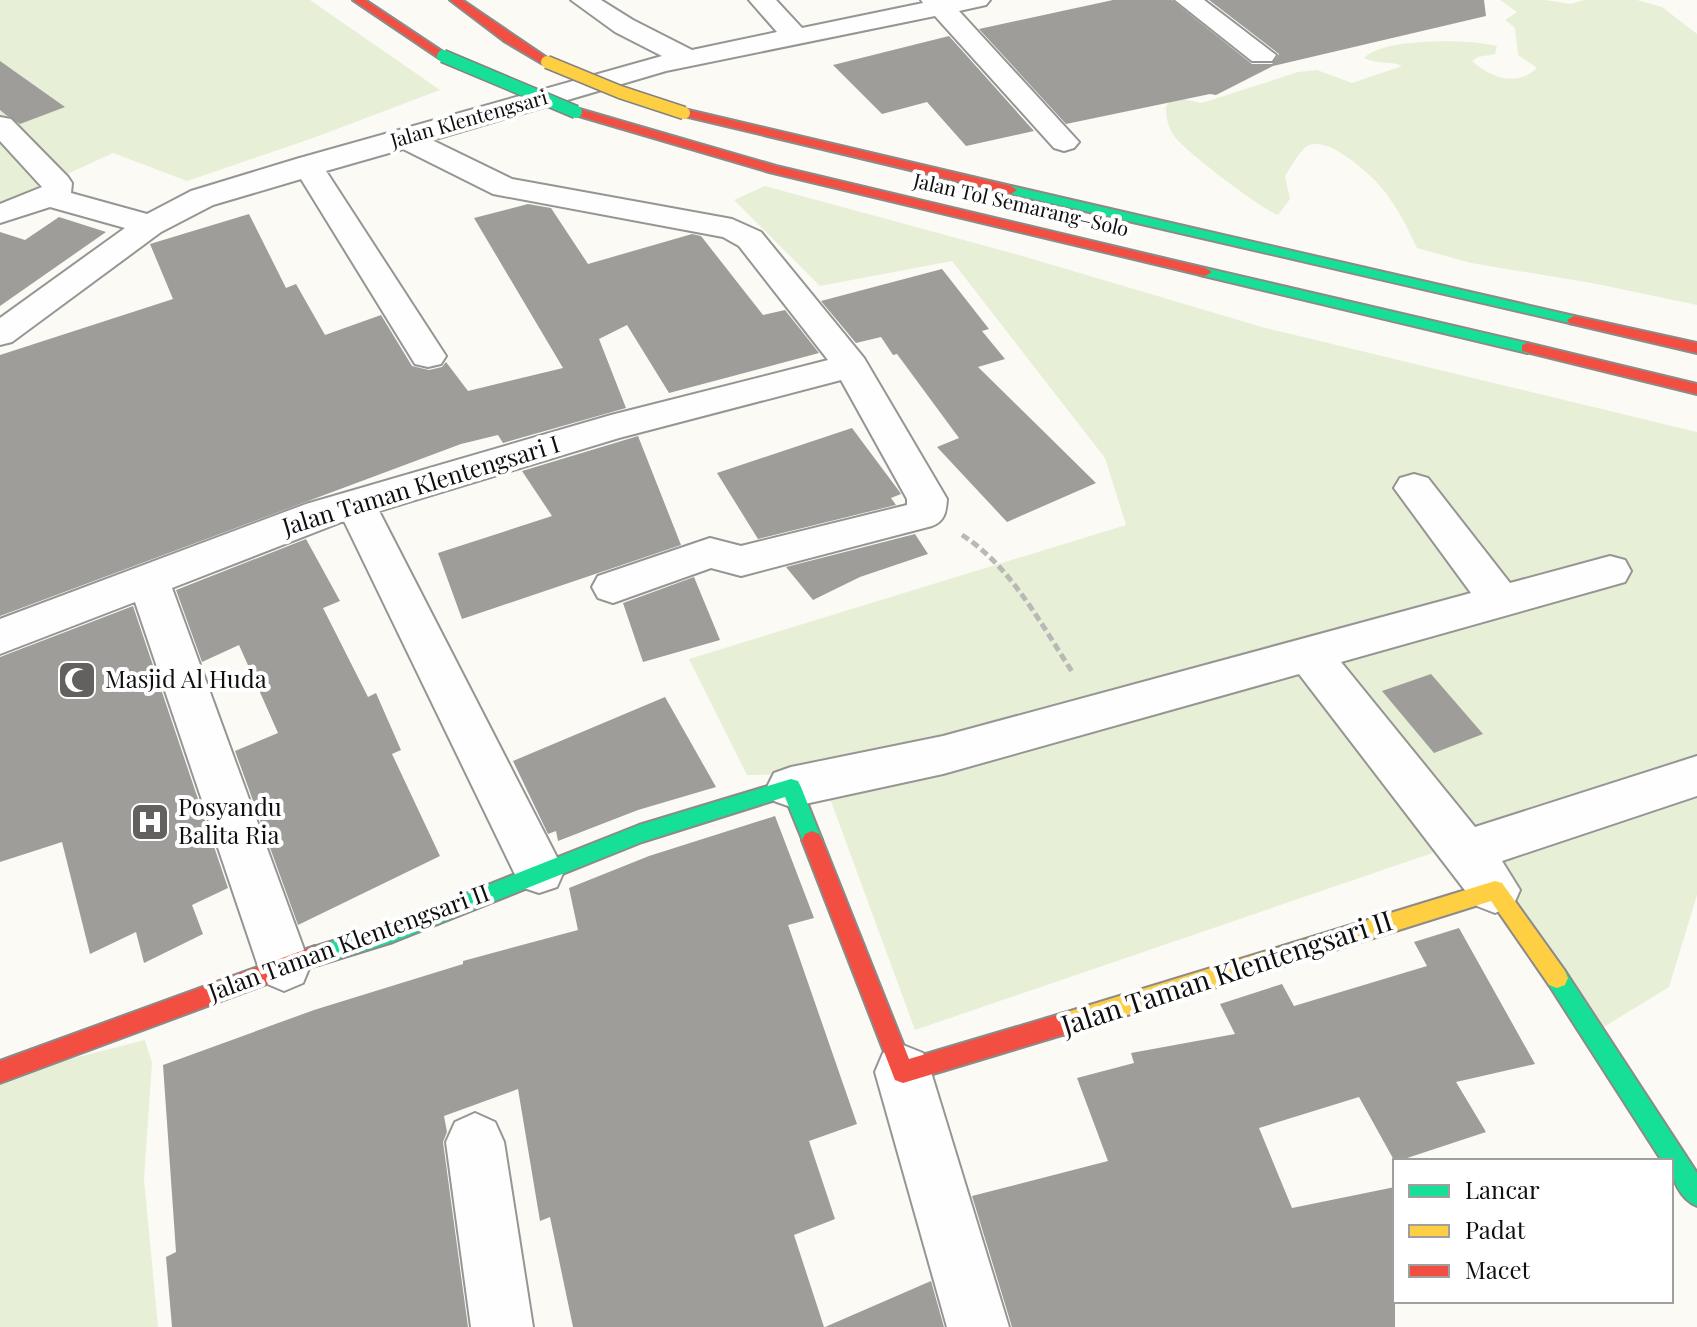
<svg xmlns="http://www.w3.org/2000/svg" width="1697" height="1327" viewBox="0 0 1697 1327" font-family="'Playfair Display',serif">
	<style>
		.green { fill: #e7f0d6 }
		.building { fill: #9f9d9a }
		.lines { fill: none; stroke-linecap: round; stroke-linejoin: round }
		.street-casing { stroke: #959593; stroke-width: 4 }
		.fast-casing { stroke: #8c8b89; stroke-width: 4 }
		.slow-casing { stroke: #8c8b89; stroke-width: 4 }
		.jam-casing { stroke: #8c8b89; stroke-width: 4 }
		.path { stroke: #b9b9b8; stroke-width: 5; stroke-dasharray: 8 4; stroke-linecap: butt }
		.street { fill: #fefefe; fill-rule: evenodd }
		.fast { fill: #16e098; fill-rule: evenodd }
		.slow { fill: #ffcf43; fill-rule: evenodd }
		.jam { fill: #f24e42; fill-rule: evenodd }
		.fast-bridge-casing { stroke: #838280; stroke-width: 15; stroke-linecap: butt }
		.slow-bridge-casing { stroke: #838280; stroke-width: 15; stroke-linecap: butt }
		.fast-bridge { stroke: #16e098; stroke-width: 12 }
		.slow-bridge { stroke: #ffcf43; stroke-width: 12 }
		.labels { text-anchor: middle; stroke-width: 8; stroke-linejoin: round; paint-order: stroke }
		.far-street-label { font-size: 20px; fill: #0f0f0f; stroke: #fff }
		.street-label { font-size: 24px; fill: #0f0f0f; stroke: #fff }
		.poi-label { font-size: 24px; fill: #0f0f0f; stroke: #fff; text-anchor: start }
		.near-street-label { font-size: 28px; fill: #0f0f0f; stroke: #fff }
	</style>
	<rect width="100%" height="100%" fill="#fbfaf5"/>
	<g class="green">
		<polygon points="0,0 310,0 440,90 313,138 187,181 113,153 0,205"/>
		<path d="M1500 0H1545L1571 4 1584 0H1637L1662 7 1697 34V305L1597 284 1471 263 1417 248C1396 203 1380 177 1336 150 1329 146 1315 141 1307 146 1298 153 1291 167 1285 176L1290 199 1278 215C1260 208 1186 152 1174 136 1168 128 1166 116 1166 107L1169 101 1177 98 1202 103 1298 72 1317 70 1352 83 1402 66C1390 60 1377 65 1364 58 1383 37 1471 39 1497 46L1495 54 1478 57 1472 61C1490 77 1516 88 1537 68L1518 55 1515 28 1505 20 1517 12Z"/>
		<polygon points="765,186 1019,255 1262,327 1697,432 1697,895 1669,987 1594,1033 1453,846 915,1030 821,774 747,775 689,659 1126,525 1105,458 952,261 820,286 734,200"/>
		<polygon points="145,1040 152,1063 144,1179 158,1327 0,1327 0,1077"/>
	</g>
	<g class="building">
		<polygon points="1113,0 1172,0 1252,64 1272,64 1279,54 1209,0 1484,0 1486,16 1273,66 1216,95 1210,94 1066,124 979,29"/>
		<polygon points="949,36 1034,131 966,146 927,102 882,114 833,65"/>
		<polygon points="0,61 65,107 20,124 6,115 0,110"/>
		<polygon points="528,204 551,208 588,264 692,234 701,236 763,315 785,310 819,353 669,393 627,325 599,339 626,408 503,443 498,435 461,444 0,616 0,355 173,299 150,244 249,214 286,288 296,284 325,335 381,315 412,366 429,370 442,367 446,362 468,391 563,368 474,218"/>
		<polygon points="59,217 106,232 0,306 0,232 25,240"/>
		<polygon points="942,269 989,329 982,331 1005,359 978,367 1096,483 1007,522 937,447 959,438 897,354 893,355 881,337 856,343 821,301"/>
		<polygon points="852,428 899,491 901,494 891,498 896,505 758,539 717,473"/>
		<polygon points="638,436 681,545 462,619 438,553 552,516 522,471"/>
		<polygon points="915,534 928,554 860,577 813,600 786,567"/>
		<polygon points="306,539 340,601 323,608 368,697 376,693 401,750 392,754 440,856 298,925 235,751 278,733 239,645 202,662 176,590"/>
		<polygon points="694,577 720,640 643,662 623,603"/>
		<polygon points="133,606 228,888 192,905 203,934 144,963 136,932 90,954 62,842 0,862 0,657"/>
		<polygon points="1431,674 1483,734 1434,753 1382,691"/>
		<polygon points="665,697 716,787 638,810 558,841 556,831 548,834 513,761"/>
		<polygon points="775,816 814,918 788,925 857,1124 809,1141 835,1219 794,1235 824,1327 573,1327 550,1217 540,1221 518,1089 444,1116 447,1132 443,1142 468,1327 172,1327 166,1257 176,1252 163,1065 314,1010 463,964 463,961 578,930 569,888 649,856"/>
		<polygon points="1459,928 1535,1064 1456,1082 1486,1132 1395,1162 1359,1097 1259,1128 1292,1208 1395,1187 1395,1327 1012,1327 972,1196 1108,1161 1077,1078 1134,1063 1131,1053 1235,1034 1220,1004 1282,984 1294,1006 1427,966 1414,942"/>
		<polygon points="931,1281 944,1327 825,1327"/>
	</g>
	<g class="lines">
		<g class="street-casing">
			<g id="street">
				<path d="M571 0H601L633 20 692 50 777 32 749 0H776L802 28 923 3 921 0H990L986 5 959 11 1079 142 1074 148 1064 151 1054 148 935 16 666 71 432 140 512 179 732 219 761 232 864 358 947 499C946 512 945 521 932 526L741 576 711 568 613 603 598 598 592 587 598 576 710 538 741 546 907 505V499L841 380 619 438 379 511 564 871 557 887 539 893 521 887 344 521 172 588 310 966 303 983 284 991 265 983 258 966 135 602 0 654V619L306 504 611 415 828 360 739 246 723 237 493 194 403 149 326 171 446 356 441 364 428 367 415 364 301 179 213 205 161 232 12 342 0 345V318L125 228 50 207 0 223V204L42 187 0 141V117L11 119 68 177 72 183 71 193 147 214 191 191 296 159 662 56 615 32Z"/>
				<polygon points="1175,0 1204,0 1276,55 1272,61 1252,61"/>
				<polygon points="1414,474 1428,478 1510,583 1610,556 1625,560 1631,571 1625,582 1341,662 1475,827 1697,756 1697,796 1502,861 1520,890 1513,906 1495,913 1477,906 1299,674 943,774 791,807 774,801 767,787 774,773 791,767 943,736 1471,593 1394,488 1400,478"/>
				<polygon points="903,1045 923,1053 931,1072 1009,1327 947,1327 875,1072 883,1053"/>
				<polygon points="475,1113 495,1122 504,1142 533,1327 471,1327 446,1142 455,1122"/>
			</g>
		</g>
		<g class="fast-casing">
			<g id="fast">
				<polygon points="1011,186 1574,316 1581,320 1574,324 1007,193 1007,187"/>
				<polygon points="1205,268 1527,343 1534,348 1527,353 1200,275 1198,272"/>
				<polygon points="791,779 798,781 801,787 822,840 819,846 812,849 805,846 785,797 642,842 393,942 315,966 307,963 304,956 307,949 392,923 639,825"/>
				<path d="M1557 968 1565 971 1697 1173V1206C1680 1199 1671 1178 1671 1161H1662L1549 985 1546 978 1549 971Z"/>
			</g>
		</g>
		<g class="slow-casing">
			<polygon id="slow" points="1495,881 1502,883 1565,971 1568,978 1565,985 1557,988 1549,985 1491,901 1064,1035 1056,1032 1053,1024 1056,1016 1064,1013"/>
		</g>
		<g class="jam-casing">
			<g id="jam">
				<polygon points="353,0 365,0 449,56 439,58"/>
				<polygon points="450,0 462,0 553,62 543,64 504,41"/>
				<polygon points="576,108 776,166 1205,268 1212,272 1205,276 769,172 572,114 570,112"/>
				<polygon points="684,109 1011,186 1017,190 1011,194 680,115 678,113"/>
				<polygon points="1574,316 1697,343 1697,353 1569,323 1567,320"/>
				<polygon points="1527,343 1697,384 1697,394 1522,351 1522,345"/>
				<polygon points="812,831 819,834 822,840 909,1059 1064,1013 1072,1016 1075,1024 1072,1032 903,1083 895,1080 802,840 805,834"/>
				<polygon points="315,946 323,949 326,956 323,963 0,1083 0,1061"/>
			</g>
		</g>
		<path class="path" d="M962 535C1011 566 1042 626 1073 673"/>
		<use href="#street" class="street"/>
		<use href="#fast" class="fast"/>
		<use href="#slow" class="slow"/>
		<use href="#jam" class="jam"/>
		<g class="fast-bridge-casing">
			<polyline id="fast-bridge" points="443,56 576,112"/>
		</g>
		<g class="slow-bridge-casing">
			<polyline id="slow-bridge" points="547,62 620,92 684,113"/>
		</g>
		<use href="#fast-bridge" class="fast-bridge"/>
		<use href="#slow-bridge" class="slow-bridge"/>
	</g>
	<defs>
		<g id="mosque-square" transform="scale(2)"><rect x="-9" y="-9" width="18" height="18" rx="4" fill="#626160" stroke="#fff"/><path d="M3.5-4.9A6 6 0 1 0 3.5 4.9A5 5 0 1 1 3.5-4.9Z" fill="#fff"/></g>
		<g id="hospital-square" transform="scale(2)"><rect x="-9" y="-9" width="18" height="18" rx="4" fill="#626160" stroke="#fff"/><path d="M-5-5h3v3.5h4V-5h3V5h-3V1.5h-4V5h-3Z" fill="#fff"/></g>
	</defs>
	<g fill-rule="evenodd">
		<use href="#mosque-square" x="77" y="680"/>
		<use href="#hospital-square" x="150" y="822"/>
	</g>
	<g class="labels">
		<g class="far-street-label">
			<text transform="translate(469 119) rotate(-16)" y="7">Jalan Klentengsari</text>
			<text transform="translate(1021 205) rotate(13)" y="7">Jalan Tol Semarang–Solo</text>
		</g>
		<g class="street-label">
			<text transform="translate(421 486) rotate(-17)" y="8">Jalan Taman Klentengsari I</text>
			<text transform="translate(349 943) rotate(-20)" y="8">Jalan Taman Klentengsari II</text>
		</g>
		<g class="poi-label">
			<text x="105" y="688">Masjid Al Huda</text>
			<text x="178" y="816">Posyandu<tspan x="178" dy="28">Balita Ria</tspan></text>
		</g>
		<g class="near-street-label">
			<text transform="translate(1227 973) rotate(-18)" y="10">Jalan Taman Klentengsari II</text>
		</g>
	</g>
	<rect x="1393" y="1159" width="280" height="144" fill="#ffffff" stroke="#9f9f9f" stroke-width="2"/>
	<rect x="1409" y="1185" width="40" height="12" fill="#16e098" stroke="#9f9f9f" stroke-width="2"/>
	<text x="1465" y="1199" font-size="24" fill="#0f0f0f">Lancar</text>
	<rect x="1409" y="1225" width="40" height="12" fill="#ffcf43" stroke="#9f9f9f" stroke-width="2"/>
	<text x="1465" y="1239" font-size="24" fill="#0f0f0f">Padat</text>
	<rect x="1409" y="1265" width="40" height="12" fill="#f24e42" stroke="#9f9f9f" stroke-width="2"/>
	<text x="1465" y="1279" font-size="24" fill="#0f0f0f">Macet</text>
</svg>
